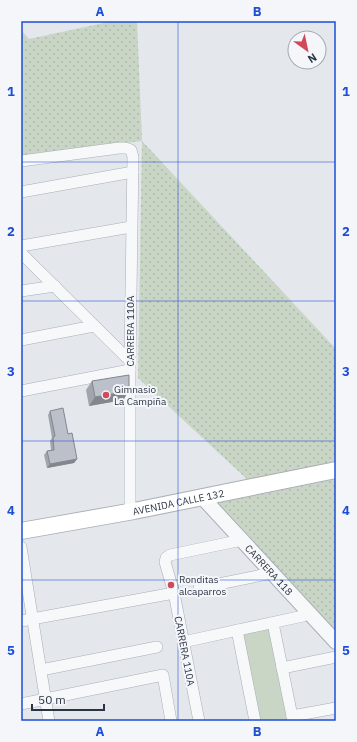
<svg xmlns="http://www.w3.org/2000/svg" width="357" height="742" viewBox="0 0 357 742" font-family="'IBM Plex Sans',sans-serif">
	<style>
		.grass { fill: url(#grass-dots) }
		.green { fill: #c9d6c5 }
		.lines { fill: none; stroke-linecap: round; stroke-linejoin: round }
		.minor-casing { stroke: #a9aeb7; stroke-width: 12 }
		.tertiary-casing { stroke: #a9aeb7; stroke-width: 16 }
		.secondary-casing { stroke: #a9aeb7; stroke-width: 18 }
		.minor { stroke: #f7f8fa; stroke-width: 11 }
		.tertiary { stroke: #f7f8fa; stroke-width: 14 }
		.secondary { stroke: #fff; stroke-width: 16 }
		.wall { fill: #a1a5ae }
		.shaded-wall { fill: #83868d }
		.building { fill: #bbc0ca; stroke: #83868d }
		.grid { fill: none; stroke: #1d4ed8; stroke-width: 1; stroke-opacity: 0.55 }
		.poi-dot { fill: #d1495b; stroke: #f4f6f9; stroke-width: 1.5 }
		.labels { text-anchor: middle; stroke-width: 4; stroke-linejoin: round; paint-order: stroke }
		.street-label { font-size: 10px; fill: #2b3445; stroke: #f4f6f9 }
		.poi-label { font-size: 10px; fill: #2b3445; stroke: #f4f6f9; text-anchor: start }
		.neatline { fill: none; stroke: #1d4ed8; stroke-width: 1.5 }
		.grid-label { font-size: 13px; text-anchor: middle; font-weight: bold; fill: #1d4ed8 }
	</style>
	<defs>
		<pattern id="grass-dots" width="8" height="8" patternUnits="userSpaceOnUse"><rect width="8" height="8" fill="#c9d6c5"/><path d="M2 2h.1M6 6h.1" fill="none" stroke="#adb8ab" stroke-width="1.8" stroke-linecap="round"/></pattern>
	</defs>
	<rect width="100%" height="100%" fill="#e4e7ec"/>
	<g class="grass">
		<polygon points="113,21 137,21 142,141 336,349 336,461 249,481 138,378 142,141 21,156 21,30 29,39"/>
		<polygon points="336,479 336,635 216,503"/>
	</g>
	<polygon class="green" points="271,627 289,721 259,721 241,633"/>
	<g class="lines">
		<g class="minor-casing">
			<g id="minor">
				<polyline points="21,161 119,148 126,148 131,150 133,157 130,361 130,511"/>
				<polyline points="21,192 133,172"/>
				<polyline points="21,246 131,227"/>
				<polyline points="21,253 130,361"/>
				<polyline points="21,291 55,286"/>
				<polyline points="21,340 94,326"/>
				<polyline points="21,391 130,370"/>
				<polyline points="21,547 49,721"/>
				<polyline points="199,588 272,573"/>
				<polyline points="21,621 174,593"/>
				<polyline points="273,623 293,721"/>
				<polyline points="237,630 255,721"/>
				<polyline points="183,642 303,616"/>
				<polyline points="282,668 336,657"/>
				<polyline points="41,670 157,647"/>
				<polyline points="21,704 163,675 171,721"/>
				<polyline points="292,716 336,708"/>
				<polyline points="199,721 174,593 165,562 166,558 170,555 242,540"/>
			</g>
		</g>
		<g class="tertiary-casing">
			<g id="tertiary">
				<path id="s1" d="M202 497 336 642"/>
			</g>
		</g>
		<g class="secondary-casing">
			<g id="secondary">
				<path id="s2" d="M21 531 134 511 336 470"/>
			</g>
		</g>
		<use href="#minor" class="minor"/>
		<use href="#tertiary" class="tertiary"/>
		<use href="#secondary" class="secondary"/>
	</g>
	<g class="wall">
		<polygon points="92,381 129,391 123,400 89,406 86,390"/>
		<polygon points="50,411 68,434 77,459 74,463 47,468 44,455 47,451 51,450 50,441 52,438 48,415"/>
	</g>
	<g class="shaded-wall">
		<polygon points="129,391 123,400 89,406 95,397"/>
		<polygon points="77,459 74,463 47,468 50,464"/>
	</g>
	<g class="building">
		<polygon points="129,375 129,391 95,397 92,381"/>
		<polygon points="63,408 68,434 72,433 77,459 50,464 47,451 54,450 53,437 55,436 50,411"/>
	</g>
	<path class="grid" d="M178 21V721M21 162H336M21 301H336M21 441H336M21 580H336"/>
	<g class="poi-dot">
		<circle cx="106" cy="395" r="4"/>
		<circle cx="171" cy="585" r="4"/>
	</g>
	<g class="labels">
		<g class="street-label">
			<text transform="translate(130 331) rotate(-90)" y="4">CARRERA 110A</text>
			<text dy="4" stroke="none"><textPath href="#s2" startOffset="160">AVENIDA CALLE 132</textPath></text>
			<text dy="4" stroke="none"><textPath href="#s1" startOffset="99">CARRERA 118</textPath></text>
			<text transform="translate(185 651) rotate(79)" y="4">CARRERA 110A</text>
		</g>
		<g class="poi-label">
			<text x="114" y="393">Gimnasio<tspan x="114" dy="12">La Campiña</tspan></text>
			<text x="179" y="583">Ronditas<tspan x="179" dy="12">alcaparros</tspan></text>
		</g>
	</g>
	<rect width="357" height="742" fill="none" stroke="#f4f6f9" stroke-width="44"/>
	<g transform="translate(307 50) rotate(147)"><circle r="19" fill="#f4f6f9" stroke="#a4a8b1"/>
	<path d="M0-3L7 15L0 10L-7 15Z" fill="#d1495b"/>
	<text y="-6" font-size="11" font-weight="bold" text-anchor="middle" fill="#2b3445">N</text>
	</g>
	<path d="M32 704v6h72v-6" fill="none" stroke="#2b3445" stroke-width="2"/>
	<text x="38" y="704" font-size="12" fill="#2b3445" stroke="#f4f6f9" stroke-width="3" paint-order="stroke">50 m</text>
	<rect x="22" y="22" width="313" height="698" class="neatline"/>
	<g class="grid-label">
		<text x="100" y="16">A</text>
		<text x="257" y="16">B</text>
		<text x="11" y="96">1</text>
		<text x="346" y="96">1</text>
		<text x="11" y="236">2</text>
		<text x="346" y="236">2</text>
		<text x="11" y="376">3</text>
		<text x="346" y="376">3</text>
		<text x="11" y="515">4</text>
		<text x="346" y="515">4</text>
		<text x="11" y="655">5</text>
		<text x="346" y="655">5</text>
		<text x="100" y="736">A</text>
		<text x="257" y="736">B</text>
	</g>
</svg>
